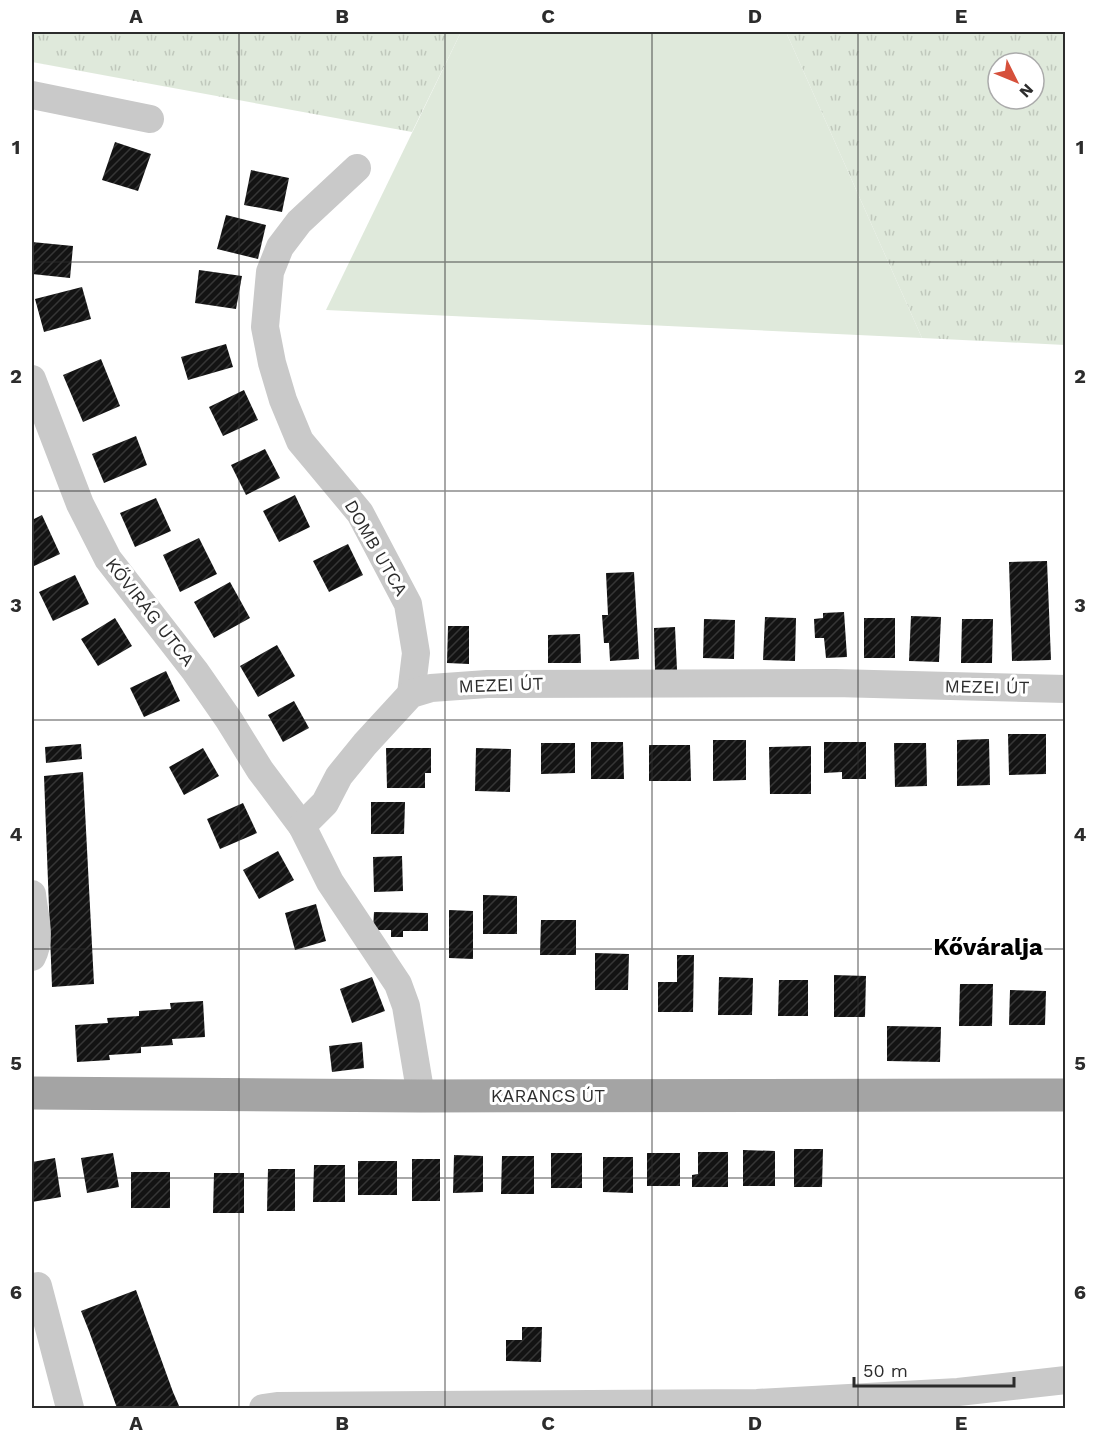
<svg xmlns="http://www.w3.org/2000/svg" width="1097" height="1440" viewBox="0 0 1097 1440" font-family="'Work Sans',sans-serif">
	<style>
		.grass { fill: url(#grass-tufts); fill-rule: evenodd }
		.garden { fill: #dfe9db }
		.building { fill: url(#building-hatch) }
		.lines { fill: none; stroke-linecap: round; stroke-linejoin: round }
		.minor { stroke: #c9c9c9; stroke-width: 28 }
		.major { stroke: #a4a4a4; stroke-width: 33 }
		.grid { fill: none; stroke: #2c2c2c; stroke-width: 1.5; stroke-opacity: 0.55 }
		.labels { text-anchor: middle; stroke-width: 6; stroke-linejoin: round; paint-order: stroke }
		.street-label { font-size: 18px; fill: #2c2c2c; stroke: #fff }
		.district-label { font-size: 24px; font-weight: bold; fill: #000; stroke: #fff }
		.neatline { fill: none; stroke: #2c2c2c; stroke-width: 2 }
		.grid-label { font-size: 20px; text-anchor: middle; font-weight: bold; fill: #2c2c2c }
	</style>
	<defs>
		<pattern id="grass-tufts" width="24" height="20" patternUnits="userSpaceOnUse" patternTransform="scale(1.5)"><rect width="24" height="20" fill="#dfe9db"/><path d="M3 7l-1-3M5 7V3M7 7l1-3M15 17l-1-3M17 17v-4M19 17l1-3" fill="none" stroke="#c0c8bc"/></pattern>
		<pattern id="building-hatch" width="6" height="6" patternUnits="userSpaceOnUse" patternTransform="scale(1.5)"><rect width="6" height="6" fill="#131313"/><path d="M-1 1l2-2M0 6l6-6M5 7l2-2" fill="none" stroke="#363636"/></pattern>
	</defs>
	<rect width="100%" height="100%" fill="#fff"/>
	<g class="grass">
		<polygon points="32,32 461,32 412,132 32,62"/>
		<path d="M786 32H1065V345L922 338ZM998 63H1034V99H998Z"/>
	</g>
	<polygon class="garden" points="461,32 786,32 922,338 326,310"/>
	<g class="building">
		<polygon points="115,142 151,154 138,191 102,180"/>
		<polygon points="251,170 289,178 282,212 244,205"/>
		<polygon points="226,215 266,225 258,259 217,249"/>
		<polygon points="32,242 73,246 70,278 32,274"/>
		<polygon points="199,270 242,276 236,309 195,303"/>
		<polygon points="82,287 91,319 44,332 35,299"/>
		<polygon points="226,344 233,367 188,380 181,357"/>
		<polygon points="101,359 120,406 83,422 63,375"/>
		<polygon points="244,390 258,420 223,436 209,407"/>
		<polygon points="136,436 147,465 104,483 92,454"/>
		<polygon points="265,449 280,478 246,495 231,465"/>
		<polygon points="295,495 310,527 279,542 263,511"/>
		<polygon points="156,498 171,531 135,547 120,513"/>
		<polygon points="42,515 60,554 32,567 32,520"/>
		<polygon points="199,538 217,574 180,592 163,555"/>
		<polygon points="348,544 363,575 329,592 313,561"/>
		<polygon points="1047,561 1051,660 1012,661 1009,562"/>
		<polygon points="634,572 639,659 610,661 609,643 604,643 602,615 608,615 606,573"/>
		<polygon points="75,575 89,604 53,621 39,592"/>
		<polygon points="230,582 250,618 214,638 194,602"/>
		<polygon points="844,612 847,657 826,658 824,638 815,638 814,619 823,618 823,613"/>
		<polygon points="911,616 941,617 939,662 909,661"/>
		<polygon points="765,617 796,618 795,661 763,660"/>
		<polygon points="115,618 132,646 98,666 81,639"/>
		<rect x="864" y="618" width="31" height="40"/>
		<polygon points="704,619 735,620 734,659 703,658"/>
		<polygon points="962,619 993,619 992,663 961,663"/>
		<polygon points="448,626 469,626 469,664 447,663"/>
		<polygon points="675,627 677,670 655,671 654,628"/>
		<polygon points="580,634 581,663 548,663 548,635"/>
		<polygon points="277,645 295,676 258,697 240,666"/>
		<polygon points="166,671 180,701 144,717 130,688"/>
		<polygon points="294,701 309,728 283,742 268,715"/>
		<polygon points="1008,734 1046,734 1046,774 1009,775"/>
		<polygon points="989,739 990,785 957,786 957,740"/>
		<polygon points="713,740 746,740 746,780 713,781"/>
		<polygon points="591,742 623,742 624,779 591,779"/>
		<polygon points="824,742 866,742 866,779 842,779 842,772 824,773"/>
		<polygon points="541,743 575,743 575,773 541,774"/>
		<polygon points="894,743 926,743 927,786 895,787"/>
		<polygon points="81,744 82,759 46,763 45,747"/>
		<polygon points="649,745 690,745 691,781 649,781"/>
		<polygon points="811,746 811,794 770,794 769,747"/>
		<polygon points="203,748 219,776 184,795 169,767"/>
		<polygon points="386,748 431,748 431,773 425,773 425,788 387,788"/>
		<polygon points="476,748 511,749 510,792 475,791"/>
		<polygon points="83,772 94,984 52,987 44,776"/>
		<polygon points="371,802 405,802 404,834 371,834"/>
		<polygon points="243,803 257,833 220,849 207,819"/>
		<polygon points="278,851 294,880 259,899 243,870"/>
		<polygon points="402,856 403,891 374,892 373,857"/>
		<polygon points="483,895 517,896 517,934 483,934"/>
		<polygon points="316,904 326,941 295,950 285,913"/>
		<polygon points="449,910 473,911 473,959 449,958"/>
		<polygon points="374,912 428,913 428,931 403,931 403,937 391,937 391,930 373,930"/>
		<polygon points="541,920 576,920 576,955 540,955"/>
		<polygon points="595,953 629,954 628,990 595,990"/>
		<polygon points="677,955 694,955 693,1012 658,1012 658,982 677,982"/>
		<polygon points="834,975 866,976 865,1017 834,1017"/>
		<polygon points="372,977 385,1011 352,1023 340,989"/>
		<polygon points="719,977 753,978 752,1015 718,1015"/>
		<polygon points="779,980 808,980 808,1016 778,1016"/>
		<polygon points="960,984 993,984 992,1026 959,1026"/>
		<polygon points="1010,990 1046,991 1045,1025 1009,1025"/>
		<polygon points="203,1001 205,1037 172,1039 173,1045 141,1047 141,1053 109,1055 110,1060 77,1062 75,1025 108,1023 107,1018 139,1016 139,1011 171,1009 170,1003"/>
		<polygon points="887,1026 941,1027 940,1062 887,1061"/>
		<polygon points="362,1042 364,1068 332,1072 329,1046"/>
		<polygon points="794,1149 823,1149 822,1187 794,1187"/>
		<polygon points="743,1150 775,1151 775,1186 743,1186"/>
		<polygon points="698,1152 728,1152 728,1187 692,1187 692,1175 698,1174"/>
		<polygon points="113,1153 119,1187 87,1193 81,1158"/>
		<rect x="551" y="1153" width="31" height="35"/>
		<rect x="647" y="1153" width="33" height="33"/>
		<polygon points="454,1155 483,1156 483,1192 453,1193"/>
		<polygon points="502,1156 534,1156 534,1194 501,1194"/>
		<polygon points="603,1157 633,1157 633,1193 603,1192"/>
		<polygon points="55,1158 61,1197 32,1202 32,1162"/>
		<rect x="412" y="1159" width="28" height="42"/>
		<rect x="358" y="1161" width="39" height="34"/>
		<polygon points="314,1165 345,1165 345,1202 313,1202"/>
		<polygon points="268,1169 295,1169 295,1211 267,1211"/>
		<rect x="131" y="1172" width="39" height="36"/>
		<polygon points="214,1173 244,1173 244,1213 213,1213"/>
		<polygon points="136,1290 173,1392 180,1408 117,1408 89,1331 81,1311"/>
		<polygon points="522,1327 542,1327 541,1362 506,1361 506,1340 522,1340"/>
	</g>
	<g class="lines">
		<g class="minor">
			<polyline points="32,95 150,119"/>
			<polyline points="357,168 299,222 280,247 270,272 265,327 272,363 283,400 300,441 360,513 408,604 416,653 411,694"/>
			<polyline points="32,379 80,504 108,559 195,671 229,720 260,770 302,826"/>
			<path d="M32 894C34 915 42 938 32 957"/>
			<polyline points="421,1096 406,1006 398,984 330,882 302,826 325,803 339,776 365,744 411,694 431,688 487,684 835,683 1066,689"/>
			<polyline points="38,1286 70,1408"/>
			<polyline points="263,1408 277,1406 757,1403 958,1392 1066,1380"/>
		</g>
		<polyline class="major" points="32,1093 421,1096 1066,1095"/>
	</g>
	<path class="grid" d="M239 32V1408M445 32V1408M652 32V1408M858 32V1408M32 262H1066M32 491H1066M32 720H1066M32 949H1066M32 1178H1066"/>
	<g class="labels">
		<g class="street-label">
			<text transform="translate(376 548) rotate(60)" y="6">DOMB UTCA</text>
			<text transform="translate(150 612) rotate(52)" y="6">KŐVIRÁG UTCA</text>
			<text transform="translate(501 685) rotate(-2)" y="6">MEZEI ÚT</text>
			<text transform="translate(987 687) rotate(1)" y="6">MEZEI ÚT</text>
			<text x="548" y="1102">KARANCS ÚT</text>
		</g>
		<g class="district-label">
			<text x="988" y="955">Kőváralja</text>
		</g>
	</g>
	<rect width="1097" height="1440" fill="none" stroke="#ffffff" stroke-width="66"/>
	<g transform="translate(1016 81) rotate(133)"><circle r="28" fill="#ffffff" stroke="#ababab" stroke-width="1.5"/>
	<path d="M0-4.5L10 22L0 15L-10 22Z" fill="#d6503b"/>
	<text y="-9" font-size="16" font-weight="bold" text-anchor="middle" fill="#2c2c2c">N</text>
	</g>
	<path d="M854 1377v9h160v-9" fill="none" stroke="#2c2c2c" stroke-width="3"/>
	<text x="863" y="1377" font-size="18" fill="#2c2c2c" stroke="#ffffff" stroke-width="4.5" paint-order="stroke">50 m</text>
	<rect x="33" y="33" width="1031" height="1374" class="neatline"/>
	<g class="grid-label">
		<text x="136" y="23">A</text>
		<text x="342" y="23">B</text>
		<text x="548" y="23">C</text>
		<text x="755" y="23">D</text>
		<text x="961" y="23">E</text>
		<text x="16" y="154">1</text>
		<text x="1080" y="154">1</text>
		<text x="16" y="383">2</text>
		<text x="1080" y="383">2</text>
		<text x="16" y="612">3</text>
		<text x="1080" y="612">3</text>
		<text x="16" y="841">4</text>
		<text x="1080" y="841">4</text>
		<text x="16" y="1070">5</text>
		<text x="1080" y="1070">5</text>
		<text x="16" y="1299">6</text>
		<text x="1080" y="1299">6</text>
		<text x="136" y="1430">A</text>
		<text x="342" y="1430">B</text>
		<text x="548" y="1430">C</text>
		<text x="755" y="1430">D</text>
		<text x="961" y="1430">E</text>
	</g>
</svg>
